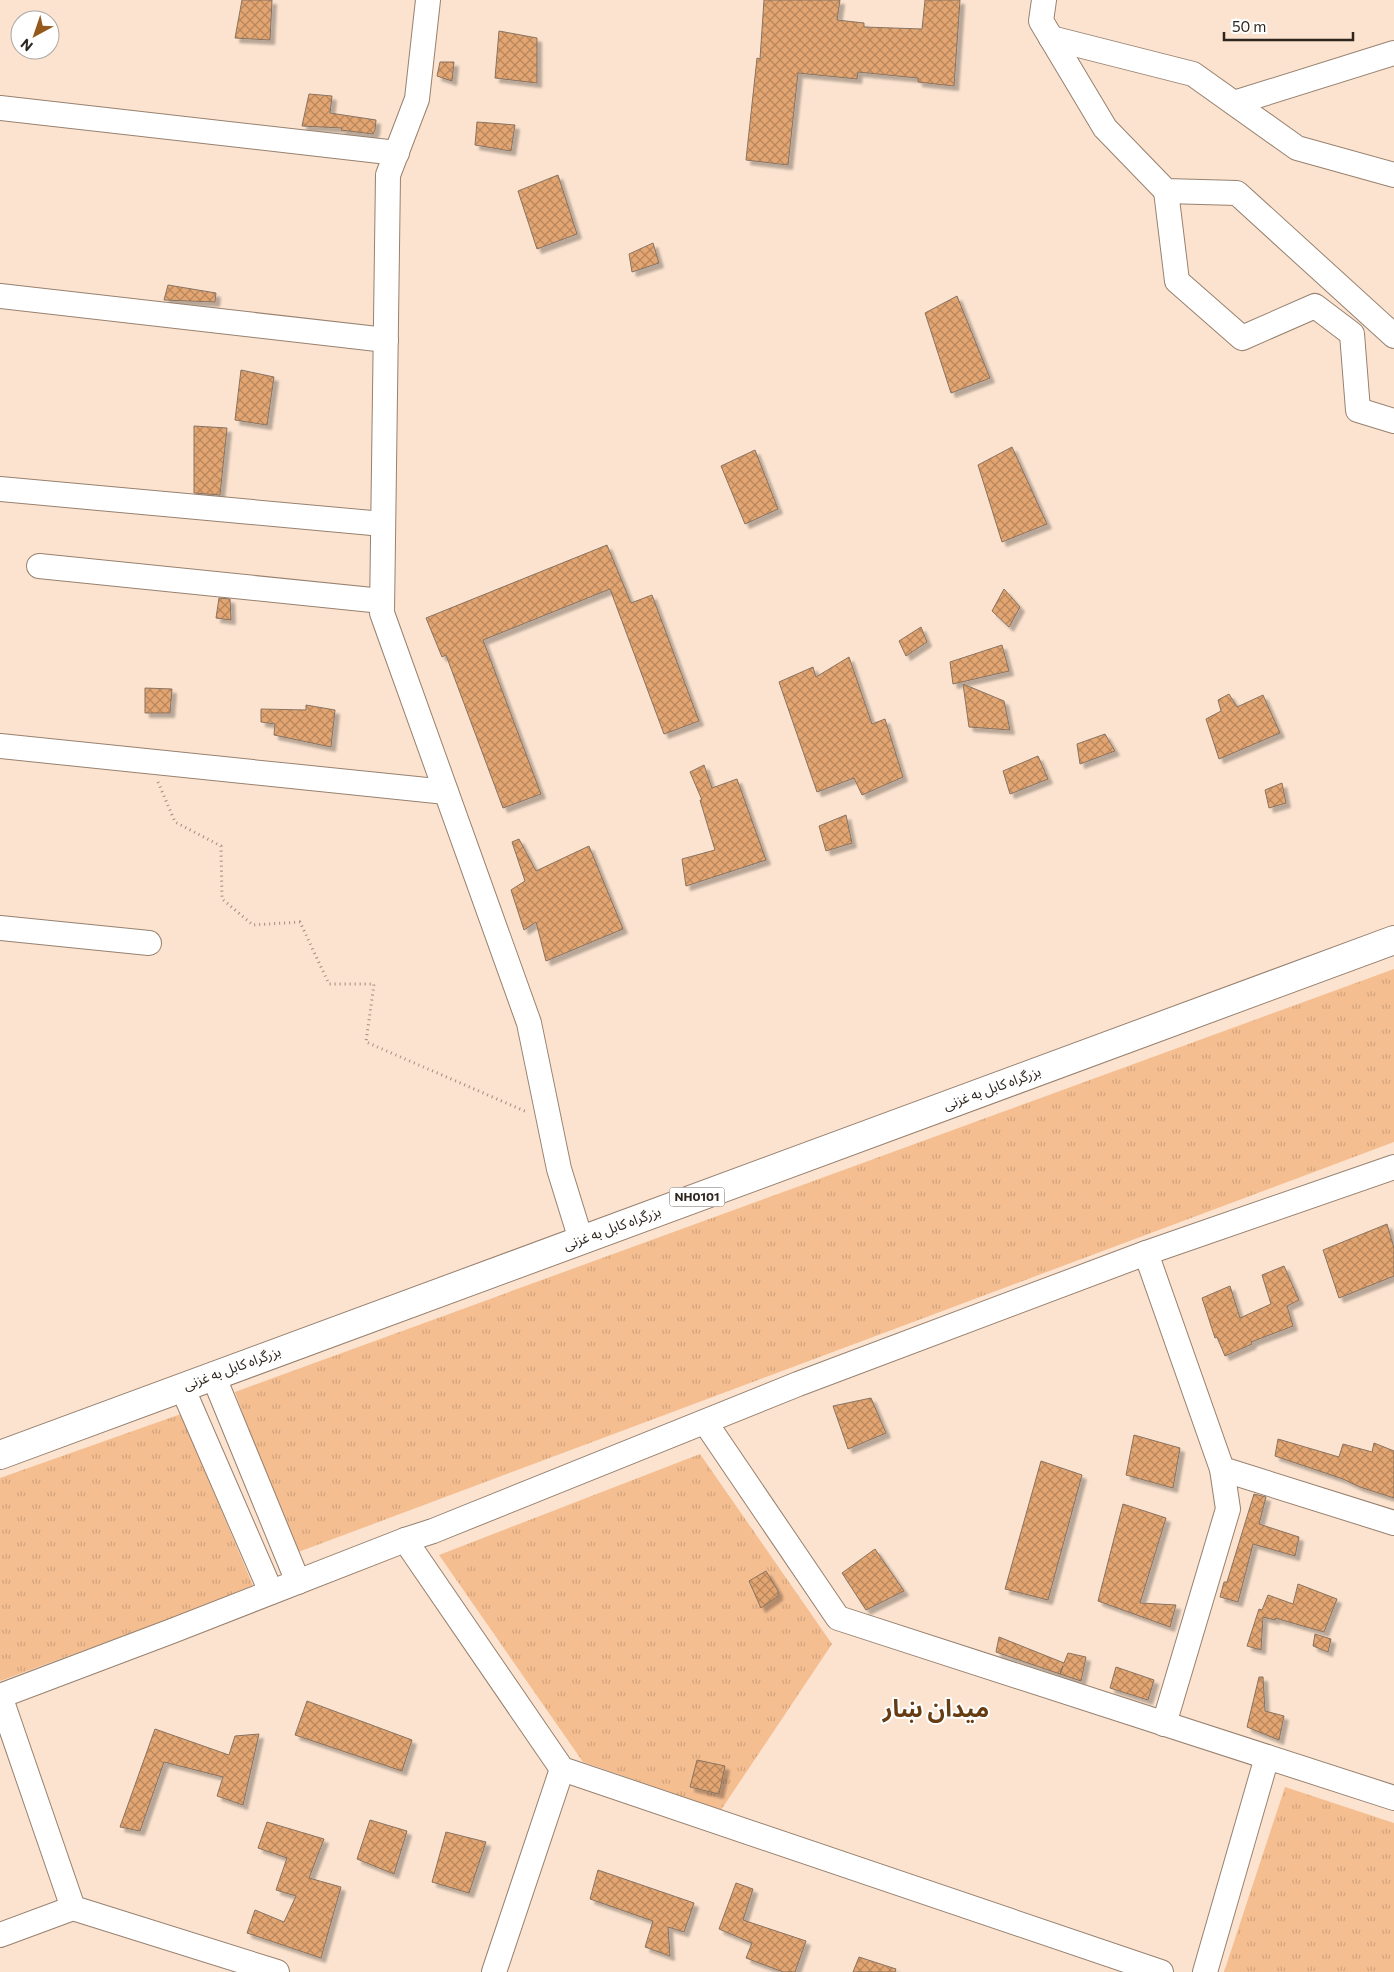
<svg xmlns="http://www.w3.org/2000/svg" width="1394" height="1972" viewBox="0 0 1394 1972" font-family="Commissioner,'Noto Sans Arabic',sans-serif">
	<style>
		.grass { fill: url(#grass-tufts) }
		.building { fill: url(#building-cross-hatch); stroke: #887362; filter: url(#shadow) }
		.lines { fill: none; stroke-linecap: round; stroke-linejoin: round }
		.minor-casing { stroke: #97816f; stroke-width: 26 }
		.highway-casing { stroke: #97816f; stroke-width: 30 }
		.path { stroke: #9e8d7f; stroke-width: 3; stroke-dasharray: 1 4; stroke-linecap: butt }
		.minor { stroke: #fff; stroke-width: 24 }
		.highway { stroke: #fff; stroke-width: 28 }
		.labels { text-anchor: middle; stroke-width: 4; stroke-linejoin: round; paint-order: stroke }
		.shield { fill: #fff; stroke: #6d6662; stroke-width: 1 }
		.shield-label { font-size: 12px; font-weight: bold; fill: #2e251e }
		.street-label { font-size: 14px; fill: #2e251e; stroke: #fff }
		.town-label { font-size: 24px; font-weight: bold; fill: #663c13; stroke: #fff }
	</style>
	<defs>
		<pattern id="grass-tufts" width="24" height="20" patternUnits="userSpaceOnUse" patternTransform="scale(1.25)"><rect width="24" height="20" fill="#f5be91"/><path d="M3 7l-1-3M5 7V3M7 7l1-3M15 17l-1-3M17 17v-4M19 17l1-3" fill="none" stroke="#d2a37d"/></pattern>
		<pattern id="building-cross-hatch" width="8" height="8" patternUnits="userSpaceOnUse" patternTransform="scale(1.25)"><rect width="8" height="8" fill="#e3a571"/><path d="M0 0l8 8M0 8l8-8" fill="none" stroke="#b8865c"/></pattern>
		<filter id="shadow"><feDropShadow dx="4.5" dy="4.5" stdDeviation="1" flood-color="#0004"/></filter>
	</defs>
	<rect width="100%" height="100%" fill="#fbe3cf"/>
	<g class="grass">
		<polygon points="1394,969 1394,1142 293,1554 235,1392"/>
		<polygon points="181,1414 254,1588 0,1681 0,1478"/>
		<polygon points="700,1454 832,1644 721,1810 583,1762 439,1555"/>
		<polygon points="1285,1787 1394,1823 1394,1972 1224,1972"/>
	</g>
	<g class="building">
		<polygon points="242,0 272,0 270,40 235,38"/>
		<polygon points="764,0 840,0 837,20 864,23 864,27 922,29 925,0 960,0 954,86 918,82 918,78 858,72 857,79 798,73 788,165 746,160 757,58 760,59"/>
		<polygon points="499,31 537,38 537,83 495,78"/>
		<polygon points="440,62 454,62 452,81 437,76"/>
		<polygon points="309,94 332,96 330,113 376,120 375,130 373,134 341,130 342,128 302,126"/>
		<polygon points="477,122 515,125 511,151 475,145"/>
		<polygon points="558,175 577,234 537,249 518,191"/>
		<polygon points="653,243 659,263 632,272 629,254"/>
		<polygon points="168,285 216,293 215,302 164,300"/>
		<polygon points="957,296 990,378 951,393 925,313"/>
		<polygon points="241,370 274,377 267,425 235,420"/>
		<polygon points="194,426 227,428 220,495 194,493"/>
		<polygon points="1012,447 1047,524 1002,542 978,465"/>
		<polygon points="755,450 778,509 745,524 721,466"/>
		<polygon points="607,545 631,603 652,595 699,721 664,734 610,589 483,640 541,794 503,808 446,655 442,657 426,618"/>
		<polygon points="1004,589 1020,607 1009,627 992,611"/>
		<polygon points="219,598 230,599 231,620 216,618"/>
		<polygon points="921,627 927,642 906,656 899,641"/>
		<polygon points="1002,645 1009,671 953,684 950,662"/>
		<polygon points="849,657 872,724 885,719 903,777 862,795 854,778 817,792 779,682 813,667 816,677"/>
		<polygon points="963,684 1004,701 1010,730 969,727"/>
		<polygon points="145,688 172,689 170,713 145,713"/>
		<polygon points="1229,694 1237,707 1263,695 1280,733 1219,759 1206,719 1221,711 1218,700"/>
		<polygon points="306,705 335,710 331,747 274,735 275,724 261,722 261,709 306,710"/>
		<polygon points="1105,734 1115,751 1080,764 1077,744"/>
		<polygon points="1038,756 1048,779 1010,794 1003,771"/>
		<polygon points="704,765 712,788 737,779 766,860 686,886 682,859 715,850 700,800 702,800 690,772"/>
		<polygon points="1282,783 1286,803 1269,808 1265,790"/>
		<polygon points="846,815 852,843 826,851 819,826"/>
		<polygon points="519,839 536,871 589,846 623,929 546,961 536,922 524,930 511,890 525,881 512,842"/>
		<polygon points="1387,1224 1394,1248 1394,1276 1339,1298 1323,1250"/>
		<polygon points="1284,1266 1299,1300 1287,1306 1293,1326 1251,1342 1252,1344 1225,1356 1217,1337 1215,1338 1202,1298 1230,1286 1240,1318 1271,1304 1262,1275"/>
		<polygon points="871,1398 886,1433 848,1449 833,1406"/>
		<polygon points="1134,1435 1180,1448 1173,1488 1126,1475"/>
		<polygon points="1278,1439 1339,1457 1343,1444 1372,1452 1374,1443 1394,1451 1394,1498 1360,1487 1343,1479 1275,1456"/>
		<polygon points="1041,1461 1082,1475 1048,1600 1005,1589"/>
		<polygon points="1254,1494 1266,1497 1259,1524 1299,1537 1295,1556 1253,1544 1238,1602 1220,1597 1224,1582 1227,1582"/>
		<polygon points="1123,1504 1166,1518 1140,1603 1176,1605 1170,1627 1098,1601"/>
		<polygon points="875,1549 904,1591 866,1610 842,1573"/>
		<polygon points="766,1571 778,1591 778,1596 761,1608 749,1581"/>
		<polygon points="1298,1584 1337,1599 1324,1632 1275,1618 1275,1620 1263,1617 1261,1650 1247,1646 1259,1609 1262,1610 1268,1595 1293,1604"/>
		<polygon points="1315,1634 1331,1639 1328,1652 1313,1646"/>
		<polygon points="999,1637 1064,1663 1068,1653 1086,1657 1081,1681 1060,1674 1063,1666 1060,1674 996,1652"/>
		<polygon points="1116,1667 1154,1680 1148,1700 1110,1688"/>
		<polygon points="1259,1677 1263,1677 1265,1711 1284,1716 1279,1740 1247,1727"/>
		<polygon points="307,1701 412,1740 402,1771 295,1735"/>
		<polygon points="155,1729 229,1755 235,1736 259,1734 243,1805 217,1796 223,1777 164,1762 140,1831 120,1827"/>
		<polygon points="697,1760 725,1766 719,1794 690,1787"/>
		<polygon points="370,1820 407,1831 394,1874 357,1859"/>
		<polygon points="267,1822 324,1839 309,1878 341,1887 321,1958 247,1933 255,1910 284,1922 296,1896 276,1890 287,1858 258,1848"/>
		<polygon points="446,1832 486,1842 469,1893 432,1882"/>
		<polygon points="598,1870 694,1903 684,1932 668,1927 670,1956 645,1947 653,1921 590,1899"/>
		<polygon points="736,1883 753,1889 743,1920 806,1941 795,1972 783,1972 746,1958 752,1943 719,1929"/>
		<polygon points="859,1957 896,1969 895,1972 853,1972"/>
	</g>
	<g class="lines">
		<g class="minor-casing">
			<g id="minor">
				<polyline points="428,0 417,99 388,175 382,613 529,1023 559,1169 581,1240"/>
				<polyline points="1044,0 1041,21 1105,128 1166,191 1237,193 1394,336"/>
				<polyline points="1051,38 1193,74 1297,148 1394,175"/>
				<polyline points="1234,103 1394,53"/>
				<polyline points="0,108 397,153"/>
				<polyline points="1166,191 1177,281 1242,338 1315,306 1352,334 1358,410 1394,421"/>
				<polyline points="0,296 386,340"/>
				<polyline points="0,489 383,524"/>
				<polyline points="39,566 382,601"/>
				<polyline points="0,746 446,792"/>
				<polyline points="0,928 149,943"/>
				<polyline points="1146,1253 1222,1469 1394,1523"/>
				<polyline points="213,1375 298,1582"/>
				<polyline points="182,1387 271,1592"/>
				<polyline points="705,1422 838,1618 1394,1798"/>
				<polyline points="405,1540 562,1769 1161,1972"/>
				<polyline points="0,1696 172,1631 405,1540 433,1531 798,1384 1146,1253 1394,1167"/>
				<polyline points="0,1696 73,1908 277,1972"/>
				<polyline points="1164,1724 1228,1509 1222,1469"/>
				<polyline points="0,1935 73,1908"/>
				<polyline points="494,1972 562,1769"/>
				<polyline points="1205,1972 1267,1757"/>
			</g>
		</g>
		<g class="highway-casing">
			<polyline id="highway" points="0,1455 1394,940"/>
		</g>
		<polyline class="path" points="158,782 175,822 221,846 222,899 253,925 300,922 329,984 374,984 366,1042 527,1112"/>
		<use href="#minor" class="minor"/>
		<use href="#highway" class="highway"/>
	</g>
	<g class="labels">
		<rect class="shield" x="669.5" y="1187.5" width="55" height="19" rx="4"/>
		<g class="shield-label">
			<text x="697" y="1201">NH0101</text>
		</g>
		<g class="street-label">
			<text transform="translate(992 1088) rotate(-20)" y="5">بزرگراه کابل به غزنی</text>
			<text transform="translate(612 1228) rotate(-20)" y="5">بزرگراه کابل به غزنی</text>
			<text transform="translate(232 1368) rotate(-20)" y="5">بزرگراه کابل به غزنی</text>
		</g>
		<g class="town-label">
			<text x="936" y="1717">میدان ښار</text>
		</g>
	</g>
	<g transform="translate(35 35) rotate(220)"><circle r="24" fill="#ffffff" stroke="#aba8a5"/>
	<path d="M0-4L9 19L0 12L-9 19Z" fill="#96591c"/>
	<text y="-8" font-size="14" font-weight="bold" text-anchor="middle" fill="#2e251e">N</text>
	</g>
	<path d="M1224 32v8h129v-8" fill="none" stroke="#2e251e" stroke-width="2.5"/>
	<text x="1232" y="32" font-size="15" fill="#2e251e" stroke="#ffffff" stroke-width="4" paint-order="stroke">50 m</text>
</svg>
